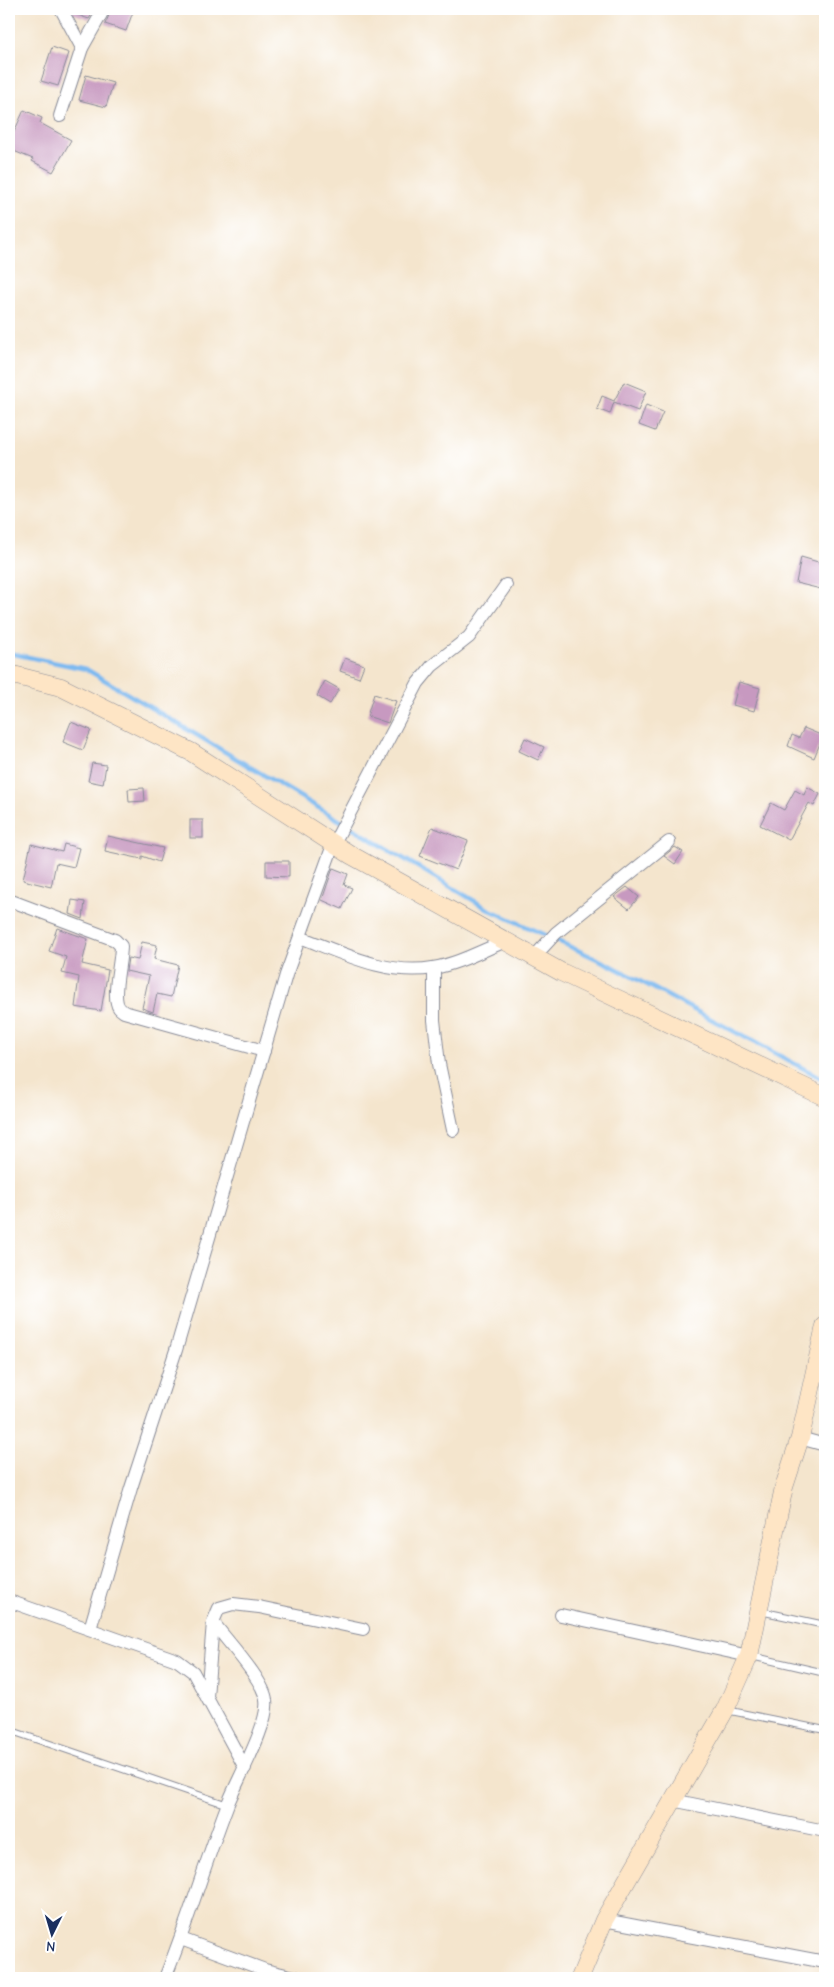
<svg xmlns="http://www.w3.org/2000/svg" width="834" height="1987" viewBox="0 0 834 1987" font-family="'Comic Neue',sans-serif">
	<style>
		.lines { fill: none; stroke-linecap: round; stroke-linejoin: round }
		.stream { stroke: #7ebaf0; stroke-width: 4.5 }
		.building { fill: #c799c0 }
		.lane-casing { stroke: #888a96; stroke-width: 8 }
		.street-casing { stroke: #888a96; stroke-width: 14 }
		.secondary-casing { stroke: #888a96; stroke-width: 19 }
		.lane { stroke: #fff; stroke-width: 6 }
		.street { stroke: #fff; stroke-width: 12 }
		.secondary { stroke: #fee5c5; stroke-width: 18 }
	</style>
	<rect width="100%" height="100%" fill="#fff"/>
	<filter id="ink" filterUnits="userSpaceOnUse"><feTurbulence type="fractalNoise" baseFrequency=".02" numOctaves="2"/><feDisplacementMap in="SourceGraphic" scale="10" xChannelSelector="R" yChannelSelector="G"/><feConvolveMatrix kernelMatrix="1 2 1 2 8 2 1 2 1" color-interpolation-filters="sRGB"/></filter>
	<filter id="wash" filterUnits="userSpaceOnUse"><feTurbulence type="fractalNoise" baseFrequency=".0096" numOctaves="4" result="noise"/><feDisplacementMap in="SourceGraphic" scale="20" xChannelSelector="R" yChannelSelector="G"/><feGaussianBlur stdDeviation="1.12" result="paint"/><feColorMatrix in="noise" values="0 0 0 0 0 0 0 0 0 0 0 0 0 0 0 0 0 1.4 0 .05"/><feComposite in="paint" operator="in"/></filter>
	<g filter="url(#wash)">
		<rect width="100%" height="100%" fill="#f4e5cd"/>
		<g class="lines">
			<polyline class="stream" points="9,653 86,669 488,909 610,965 825,1080"/>
		</g>
		<g id="blocks">
			<g class="building">
				<polygon points="70,9 95,9 89,19 72,13"/>
				<polygon points="112,9 134,9 126,31 105,24"/>
				<polygon points="52,47 69,53 58,86 41,81"/>
				<polygon points="86,75 113,83 106,107 79,100"/>
				<polygon points="24,110 42,118 40,123 71,140 53,172 32,161 33,159 9,149 9,143"/>
				<polygon points="624,382 646,391 638,411 614,402 610,414 597,409 602,396 614,401"/>
				<polygon points="646,405 663,412 655,431 639,425"/>
				<polygon points="801,557 825,564 825,590 796,583"/>
				<polygon points="345,658 364,665 359,678 340,671"/>
				<polygon points="325,681 339,689 330,704 317,696"/>
				<polygon points="739,682 760,688 754,711 733,705"/>
				<polygon points="374,694 396,701 388,723 367,716"/>
				<polygon points="71,722 91,730 83,750 63,742"/>
				<polygon points="804,728 823,736 814,758 788,746 792,735 799,738"/>
				<polygon points="525,738 544,747 538,760 519,751"/>
				<polygon points="92,763 106,765 103,784 88,781"/>
				<polygon points="807,787 820,794 814,806 809,803 789,840 760,825 771,803 784,810 795,790 804,795"/>
				<polygon points="144,788 145,801 129,802 128,789"/>
				<rect x="190" y="820" width="13" height="18"/>
				<polygon points="432,827 468,841 456,870 420,856"/>
				<polygon points="108,836 163,848 159,862 142,856 142,859 105,851"/>
				<polygon points="31,844 62,852 64,844 79,848 74,867 56,863 51,887 23,880"/>
				<polygon points="675,847 683,852 675,864 664,856"/>
				<polygon points="266,861 289,861 289,877 266,876"/>
				<polygon points="333,868 348,874 344,885 352,888 342,909 322,900"/>
				<polygon points="627,887 639,897 629,909 614,897"/>
				<polygon points="72,900 85,902 83,919 70,914"/>
				<polygon points="57,928 88,939 82,964 108,970 101,1011 75,1007 79,977 62,973 66,957 49,951"/>
				<polygon points="142,942 157,945 154,959 178,965 171,997 157,994 153,1012 142,1008 149,976 126,971 128,958 138,960"/>
			</g>
		</g>
	</g>
	<g filter="url(#ink)">
		<use href="#blocks" fill-opacity="0" stroke="#888a96" stroke-width="1"/>
		<g class="lines">
			<g class="lane-casing">
				<g id="lane">
					<polyline points="760,1611 825,1625"/>
					<polyline points="751,1656 825,1673"/>
					<polyline points="726,1710 825,1730"/>
					<polyline points="9,1730 228,1805"/>
				</g>
			</g>
			<g class="street-casing">
				<g id="street">
					<polyline points="61,9 82,48"/>
					<polyline points="60,116 82,48 104,9"/>
					<path d="M9 900 115 940 121 946C121 962 113 990 117 1003 118 1008 120 1009 124 1012L264 1051"/>
					<path d="M300 937C342 953 387 976 433 968 458 964 483 950 506 941"/>
					<polyline points="534,957 556,933 669,842"/>
					<polyline points="434,968 434,1020 439,1064 453,1130"/>
					<polyline points="800,1438 825,1445"/>
					<polyline points="9,1601 177,1660 193,1672 245,1768"/>
					<polyline points="561,1615 749,1656"/>
					<polyline points="90,1629 131,1488 176,1350 286,975 333,845 418,683 432,666 469,637 506,585"/>
					<polyline points="207,1697 213,1622 219,1608 233,1604 259,1607 363,1629"/>
					<polyline points="672,1800 825,1831"/>
					<polyline points="604,1920 825,1962"/>
					<polyline points="181,1939 265,1970 299,1978"/>
					<path d="M165 1978C188 1922 205 1863 227 1806 236 1782 270 1723 266 1700 264 1680 226 1640 213 1622"/>
				</g>
			</g>
			<g class="secondary-casing">
				<g id="secondary">
					<polyline points="9,674 61,687 191,752 351,855 561,972 825,1097"/>
					<polyline points="580,1978 604,1920 725,1710 749,1656 784,1487 800,1438 825,1326"/>
				</g>
			</g>
			<use href="#lane" class="lane"/>
			<use href="#street" class="street"/>
			<use href="#secondary" class="secondary"/>
		</g>
	</g>
	<rect width="834" height="1987" fill="none" stroke="#fff" stroke-width="30"/>
	<g transform="translate(52 1934) rotate(185)" stroke="#ffffff" stroke-width="4" paint-order="stroke">
	<path d="M0-4L9 19L0 12L-9 19Z" fill="#1b2f5e"/>
	<text y="-8" font-size="14" font-weight="bold" text-anchor="middle" fill="#1b2f5e">N</text>
	</g>
</svg>
